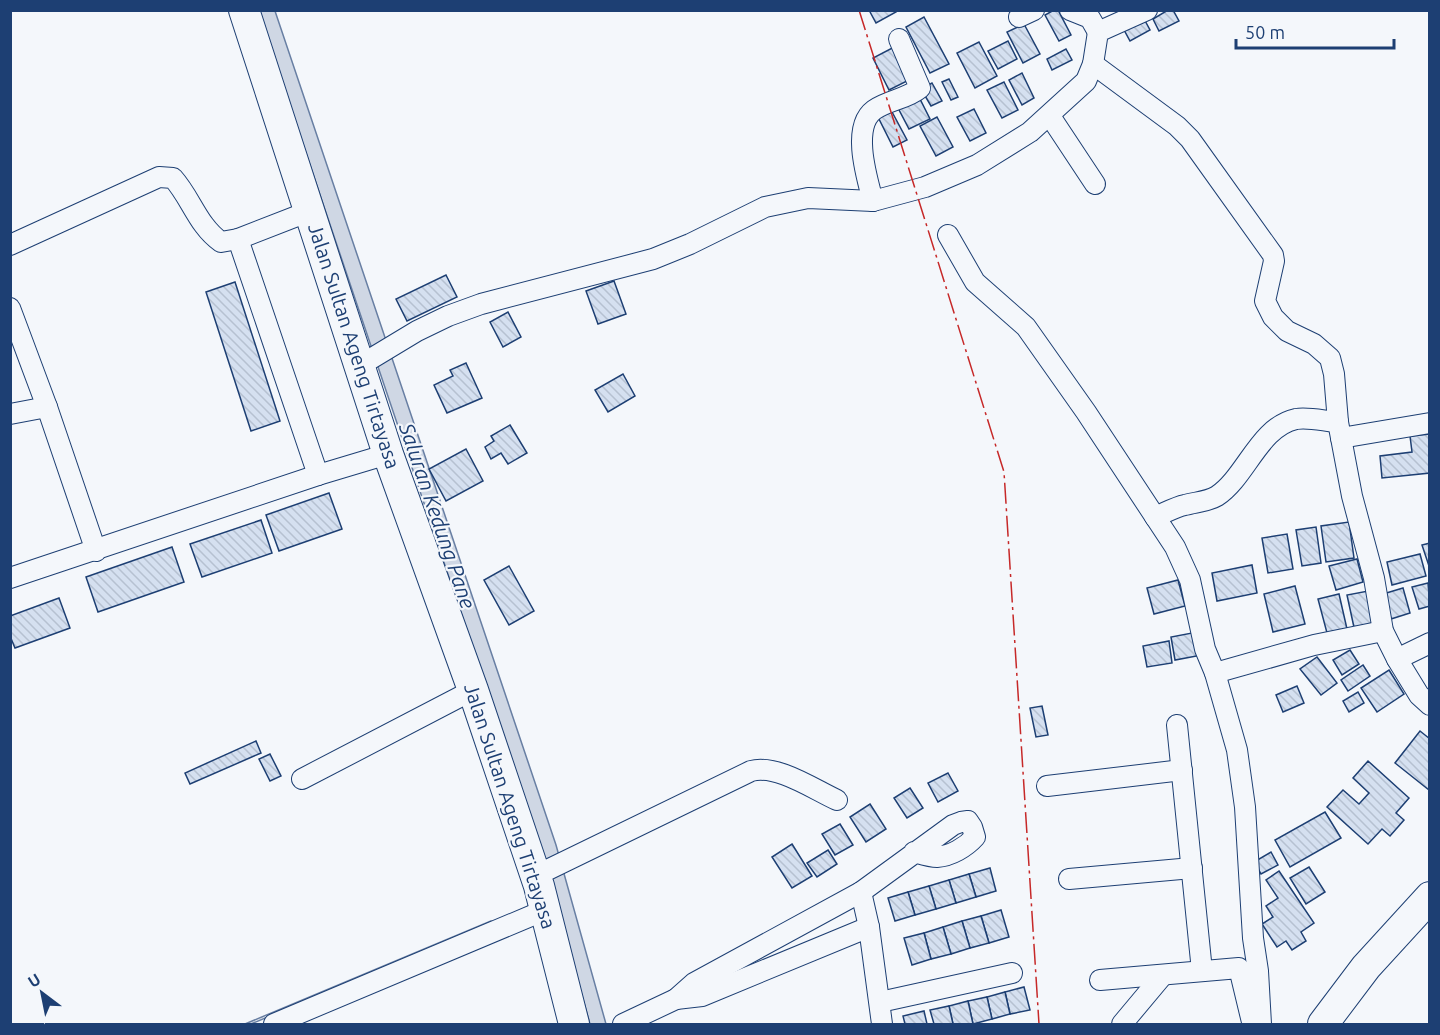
<svg xmlns="http://www.w3.org/2000/svg" width="1440" height="1035" viewBox="0 0 1440 1035" font-family="Ubuntu,sans-serif">
	<style>
		.grass { fill: url(#grass-dots); stroke: #687fa3; stroke-width: 1.5 }
		.water { fill: #cfd7e4; stroke: #687fa3; stroke-width: 1.5 }
		.building { fill: url(#building-back-hatch); stroke: #1d3f73; stroke-width: 1.5 }
		.lines { fill: none; stroke-linecap: round; stroke-linejoin: round }
		.minor-casing { stroke: #1d3f73; stroke-width: 22 }
		.primary-casing { stroke: #1d3f73; stroke-width: 32 }
		.minor { stroke: #f4f7fb; stroke-width: 20 }
		.primary { stroke: #f4f7fb; stroke-width: 30 }
		.power { stroke: #c62828; stroke-width: 1.5; stroke-dasharray: 21 4.5 3 4.5; stroke-linecap: butt }
		.labels { text-anchor: middle; stroke-width: 4.5; stroke-linejoin: round; paint-order: stroke }
		.street-label { font-size: 20px; fill: #1d3f73; stroke: #f4f7fb }
		.water-label { font-size: 21px; font-style: italic; fill: #1d3f73; stroke: #f4f7fb }
	</style>
	<defs>
		<pattern id="grass-dots" width="8" height="8" patternUnits="userSpaceOnUse" patternTransform="scale(1.5)"><rect width="8" height="8" fill="#e3e9f0"/><path d="M2 2h.1M6 6h.1" fill="none" stroke="#c2c9d1" stroke-width="1.8" stroke-linecap="round"/></pattern>
		<pattern id="building-back-hatch" width="6" height="6" patternUnits="userSpaceOnUse" patternTransform="scale(1.5)"><rect width="6" height="6" fill="#d5e0f0"/><path d="M-1 5l2 2M0 0l6 6M5-1l2 2" fill="none" stroke="#b6c1d1"/></pattern>
	</defs>
	<rect width="100%" height="100%" fill="#f4f7fb"/>
	<polygon class="grass" points="491,921 492,923 251,1024 245,1024"/>
	<polygon class="water" points="258,11 275,11 556,845 606,1024 590,1024 541,850"/>
	<g class="building">
		<polygon points="869,10 895,10 896,12 876,23"/>
		<polygon points="1054,10 1058,10 1071,35 1059,41 1045,15"/>
		<polygon points="1168,10 1173,10 1179,21 1159,31 1153,19"/>
		<polygon points="924,17 949,64 930,73 906,27"/>
		<polygon points="1143,17 1150,30 1130,41 1123,28"/>
		<polygon points="1024,24 1040,54 1023,63 1007,32"/>
		<polygon points="1008,41 1017,59 998,69 988,51"/>
		<polygon points="979,42 997,76 975,88 957,53"/>
		<polygon points="898,45 915,77 889,90 873,58"/>
		<polygon points="1066,49 1072,60 1052,70 1047,59"/>
		<polygon points="1022,73 1034,98 1022,105 1009,80"/>
		<polygon points="949,79 958,97 951,100 942,82"/>
		<polygon points="1004,82 1018,110 1002,118 987,90"/>
		<polygon points="932,83 942,101 931,106 921,89"/>
		<polygon points="918,95 930,119 909,129 897,106"/>
		<polygon points="974,109 986,133 970,141 957,117"/>
		<polygon points="891,110 907,140 893,147 878,117"/>
		<polygon points="937,117 953,147 936,156 920,126"/>
		<polygon points="446,275 457,297 407,321 396,299"/>
		<polygon points="614,281 626,314 598,324 586,291"/>
		<polygon points="235,282 280,421 251,431 206,292"/>
		<polygon points="508,312 521,337 503,347 490,322"/>
		<polygon points="466,363 482,398 447,413 434,385 453,376 450,370"/>
		<polygon points="623,374 635,396 608,412 595,390"/>
		<polygon points="510,425 527,453 508,464 501,453 491,459 485,447 494,441 491,436"/>
		<polygon points="1430,434 1430,473 1382,478 1380,456 1412,452 1410,436"/>
		<polygon points="466,449 483,481 446,501 429,469"/>
		<polygon points="329,493 342,529 279,551 266,515"/>
		<polygon points="261,520 272,553 202,577 190,544"/>
		<polygon points="1349,522 1354,558 1326,562 1321,526"/>
		<polygon points="1316,527 1321,563 1302,566 1296,530"/>
		<polygon points="1287,534 1293,569 1268,573 1262,538"/>
		<polygon points="1430,543 1430,569 1422,545"/>
		<polygon points="172,547 184,582 98,612 86,577"/>
		<polygon points="1420,554 1426,576 1392,585 1387,562"/>
		<polygon points="1357,559 1363,582 1336,590 1329,566"/>
		<polygon points="1252,565 1257,593 1217,601 1212,573"/>
		<polygon points="509,566 534,611 509,625 484,580"/>
		<polygon points="1178,580 1185,606 1154,614 1147,588"/>
		<polygon points="1428,583 1430,606 1419,609 1412,587"/>
		<polygon points="1295,586 1305,624 1273,632 1264,594"/>
		<polygon points="1403,588 1410,613 1391,619 1383,594"/>
		<polygon points="1368,591 1376,627 1355,632 1347,595"/>
		<polygon points="1339,594 1347,629 1327,633 1318,599"/>
		<polygon points="59,598 70,628 15,648 10,636 10,616"/>
		<polygon points="1197,632 1202,655 1175,660 1171,637"/>
		<polygon points="1169,641 1172,663 1147,667 1143,646"/>
		<polygon points="1350,650 1359,664 1342,675 1333,660"/>
		<polygon points="1317,657 1337,683 1321,695 1300,669"/>
		<polygon points="1363,665 1370,676 1348,691 1341,680"/>
		<polygon points="1389,670 1404,694 1377,712 1361,688"/>
		<polygon points="1297,686 1304,703 1283,712 1276,695"/>
		<polygon points="1358,692 1364,703 1349,712 1343,701"/>
		<polygon points="1042,706 1048,735 1036,737 1030,708"/>
		<polygon points="1420,731 1430,739 1429,790 1395,763"/>
		<polygon points="256,741 261,753 190,784 185,773"/>
		<polygon points="270,754 281,776 270,781 259,759"/>
		<polygon points="1368,761 1409,798 1396,813 1404,820 1390,836 1382,829 1368,844 1327,807 1343,790 1359,804 1369,793 1353,778"/>
		<polygon points="948,773 958,791 938,802 928,783"/>
		<polygon points="910,788 923,808 907,818 894,798"/>
		<polygon points="870,804 886,829 866,842 850,817"/>
		<polygon points="1325,812 1341,838 1290,867 1275,840"/>
		<polygon points="840,824 853,845 835,855 822,834"/>
		<polygon points="792,844 812,876 792,888 772,857"/>
		<polygon points="828,850 837,864 817,877 807,863"/>
		<polygon points="1271,852 1278,865 1261,874 1254,862"/>
		<polygon points="1309,867 1325,892 1306,904 1290,878"/>
		<polygon points="990,868 996,891 976,897 969,874"/>
		<polygon points="1279,871 1314,923 1301,932 1306,941 1292,950 1286,941 1277,947 1262,924 1273,917 1266,906 1278,898 1266,880"/>
		<polygon points="969,874 976,897 956,903 949,880"/>
		<polygon points="949,880 956,903 936,909 929,886"/>
		<polygon points="929,886 936,909 915,915 908,892"/>
		<polygon points="908,892 915,915 895,921 888,898"/>
		<polygon points="1001,910 1009,937 989,943 981,916"/>
		<polygon points="981,916 989,943 970,948 962,921"/>
		<polygon points="962,921 970,948 951,954 943,927"/>
		<polygon points="943,927 951,954 931,959 924,933"/>
		<polygon points="924,933 931,959 912,965 904,938"/>
		<polygon points="1024,987 1030,1010 1010,1014 1005,992"/>
		<polygon points="1005,992 1010,1014 992,1019 987,997"/>
		<polygon points="987,997 992,1019 973,1024 968,1001"/>
		<polygon points="968,1001 973,1024 953,1024 949,1006"/>
		<polygon points="949,1006 953,1024 934,1024 930,1010"/>
		<polygon points="924,1011 927,1024 905,1024 903,1016"/>
	</g>
	<g class="lines">
		<g class="minor-casing">
			<g id="minor">
				<polyline points="1070,10 1090,18 1098,32"/>
				<polyline points="1019,17 1034,10"/>
				<polyline points="1093,64 1177,126 1190,139 1273,255 1274,261 1265,301 1273,317 1287,331 1314,344 1330,358 1334,374 1338,422 1352,496 1374,578 1383,631 1397,659 1419,695 1430,705"/>
				<polyline points="1050,116 1095,184"/>
				<path d="M873 201C867 178 851 127 874 110 888 100 907 99 920 88L899 39"/>
				<polyline points="948,235 975,282 1026,327 1086,412 1175,547 1190,580 1205,649 1215,673 1237,750 1245,807 1253,938 1258,971 1261,1024"/>
				<polyline points="238,239 318,475"/>
				<path d="M10 245 159 177 173 178C191 198 198 226 221 242L238 239 310 211"/>
				<polyline points="10,308 47,407 96,551"/>
				<polyline points="359,366 417,331 448,316 481,304 653,259 690,244 765,207 808,198 873,201 925,187 977,165 1030,132 1086,81 1093,64 1098,32 1147,10"/>
				<polyline points="10,414 47,407"/>
				<polyline points="1341,438 1430,423"/>
				<path d="M1155 517C1165 513 1175 507 1185 505 1196 502 1207 502 1217 496 1246 477 1259 427 1296 419 1309 417 1324 421 1338 422"/>
				<polyline points="10,578 318,475 388,454"/>
				<polyline points="1397,659 1430,643"/>
				<polyline points="1215,673 1314,645 1383,631"/>
				<polyline points="1177,725 1202,971"/>
				<polyline points="302,779 473,690"/>
				<polyline points="1047,786 1182,770"/>
				<path d="M535 876 751 771C777 764 813 789 837 800"/>
				<polyline points="1069,879 1192,868"/>
				<polyline points="861,892 869,927 882,1024"/>
				<polyline points="1100,980 1239,968 1252,1022"/>
				<polyline points="676,999 702,996 869,927"/>
				<polyline points="880,1002 1012,973"/>
				<polyline points="274,1024 545,910"/>
				<path d="M623 1024 676 999 694 983 861 892 953 825 961 822 968 821 972 827 975 837C966 847 951 856 937 857 930 857 921 854 914 852"/>
				<polyline points="1122,1024 1163,975"/>
			</g>
		</g>
		<g class="primary-casing">
			<g id="primary">
				<polyline points="244,10 388,454 473,690 539,886 574,1024"/>
				<polyline points="1323,1024 1366,967 1430,897"/>
			</g>
		</g>
		<use href="#minor" class="minor"/>
		<use href="#primary" class="primary"/>
		<polyline class="power" points="859,10 1004,472 1039,1024"/>
	</g>
	<g class="labels">
		<g class="street-label">
			<text transform="translate(354 346) rotate(72)" y="7">Jalan Sultan Ageng Tirtayasa</text>
			<text transform="translate(510 806) rotate(72)" y="7">Jalan Sultan Ageng Tirtayasa</text>
		</g>
		<g class="water-label">
			<text transform="translate(437 516) rotate(71)" y="7">Saluran Kedung Pane</text>
		</g>
	</g>
	<rect width="1440" height="1035" fill="none" stroke="#1d3f73" stroke-width="24"/>
	<g transform="translate(42 993) rotate(328)" stroke="#f4f7fb" stroke-width="4.5" paint-order="stroke">
	<path d="M0-4.5L10 22L0 15L-10 22Z" fill="#1d3f73"/>
	<text y="-9" font-size="16" font-weight="bold" text-anchor="middle" fill="#1d3f73">U</text>
	</g>
	<path d="M1236 39v9h158v-9" fill="none" stroke="#1d3f73" stroke-width="3"/>
	<text x="1245" y="39" font-size="18" fill="#1d3f73" stroke="#f4f7fb" stroke-width="4.5" paint-order="stroke">50 m</text>
</svg>
